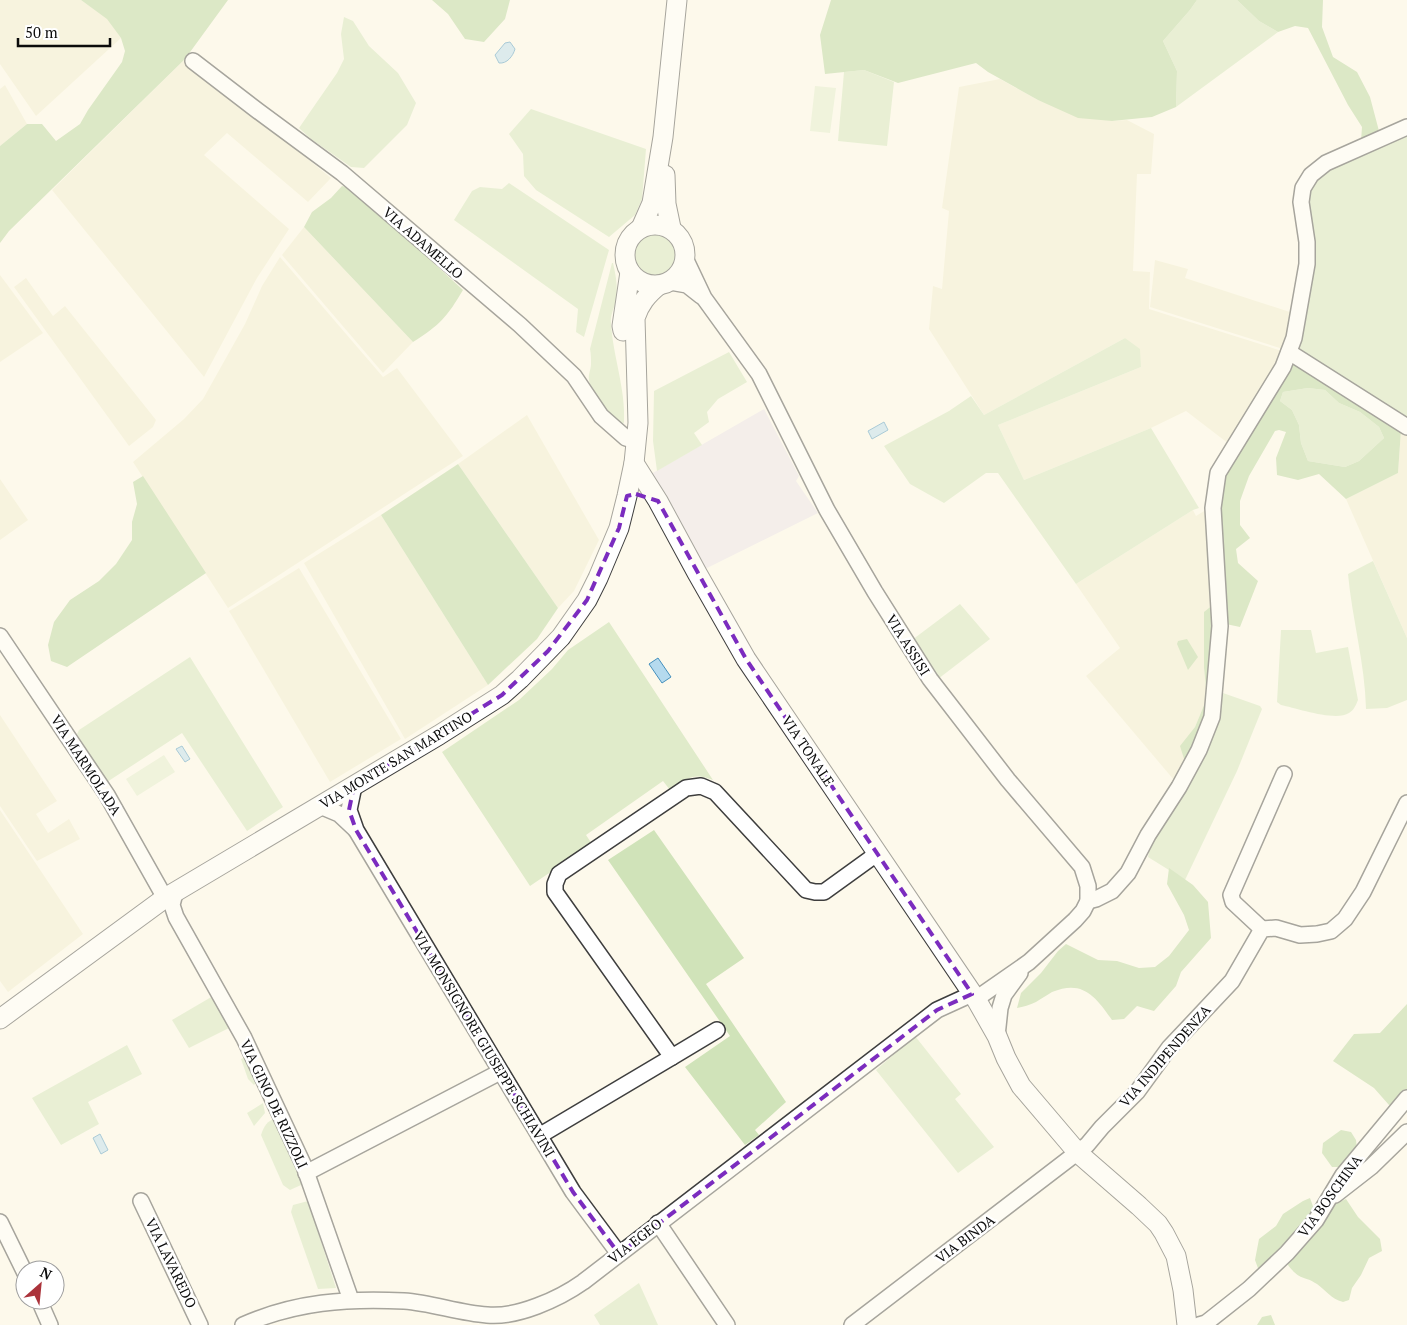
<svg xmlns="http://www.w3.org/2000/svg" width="1407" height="1325" viewBox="0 0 1407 1325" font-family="'PT Serif',serif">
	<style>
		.industrial { fill: #e8e0e9 }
		.farmland { fill: #f0ecce }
		.green { fill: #d0e3b9 }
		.forest { fill: #b4d29a; fill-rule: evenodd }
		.pitch { fill: #e0ebca }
		.water { fill: #b5daee; stroke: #4490bd }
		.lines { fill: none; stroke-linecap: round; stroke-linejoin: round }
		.minor-casing { stroke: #3e3e3e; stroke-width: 18 }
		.tertiary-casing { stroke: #3e3e3e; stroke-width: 21 }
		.minor { stroke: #fff; stroke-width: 15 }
		.tertiary { stroke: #fff; stroke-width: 19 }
		.marked { fill: none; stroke: #7b2cbf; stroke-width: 4; stroke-dasharray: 10 6; stroke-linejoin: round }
		.labels { text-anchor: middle; stroke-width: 5; stroke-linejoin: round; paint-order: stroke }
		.street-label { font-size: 14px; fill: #0b0b0b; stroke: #fff }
	</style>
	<rect width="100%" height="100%" fill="#fdf9eb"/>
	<polygon class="industrial" points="764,409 799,476 796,481 818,513 705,569 651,474"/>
	<g class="farmland">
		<polygon points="0,0 81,0 108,19 121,38 36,116 0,64"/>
		<polygon points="185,59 331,178 308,202 227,133 204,155 289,229 257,278 204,377 52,190"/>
		<polygon points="1000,79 1038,100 1112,121 1127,120 1154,134 1151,174 1137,174 1133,271 1150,272 1149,309 1282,351 1280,361 1229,444 1186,411 1151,428 1024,480 998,425 1141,367 1125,338 984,415 929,329 933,286 942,289 949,211 942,208 959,87"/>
		<polygon points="5,85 27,124 0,146 0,89"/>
		<polygon points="304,227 413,342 383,373 282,255"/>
		<polygon points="280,257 383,377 397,368 463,456 228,608 133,462 184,419 203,399 245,324 262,286"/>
		<polygon points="1155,260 1188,269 1185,278 1293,313 1283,349 1150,307"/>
		<polygon points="0,275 43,333 0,362"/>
		<polygon points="26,278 53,316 65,306 156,420 153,427 129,446 14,287"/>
		<polygon points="527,415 599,540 574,591 558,608 458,464"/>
		<polygon points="1401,430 1407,433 1407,638 1346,499 1398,473"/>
		<polygon points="0,479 28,520 0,540"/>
		<polygon points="1209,508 1214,604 1204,613 1204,668 1207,698 1195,727 1181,746 1185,762 1174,780 1086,676 1120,648 1076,584 1193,510 1196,516"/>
		<polygon points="381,515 488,685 405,739 304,563"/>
		<polygon points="299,568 401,739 330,782 229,611"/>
		<polygon points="0,715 57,801 36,814 48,833 69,819 80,839 37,861 0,806"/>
		<polygon points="0,810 83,934 8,992 0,981"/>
	</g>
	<g class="green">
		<polygon points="1197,0 1237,0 1259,21 1278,32 1176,107 1177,71 1163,41 1190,10"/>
		<polygon points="344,17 353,21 369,46 398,73 416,103 407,125 364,168 351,167 311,139 299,128 337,73 344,59 341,34"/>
		<polygon points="864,70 894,82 887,146 838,141 844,72"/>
		<polygon points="531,109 646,149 642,199 635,215 609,237 536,190 524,176 523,154 509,134"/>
		<polygon points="1407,133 1407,419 1293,351 1303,324 1304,197 1317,176 1340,164"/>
		<polygon points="509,183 609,250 584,337 576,332 578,309 454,220 472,191 480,187 502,189"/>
		<circle cx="655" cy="254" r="21"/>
		<path d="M612 263H613C616 276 618 287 616 301 614 308 610 316 611 323 613 357 626 389 624 423 611 422 590 393 589 380 588 375 591 369 591 364 591 359 591 354 590 349Z"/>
		<polygon points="1125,338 1140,349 1141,367 998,425 1024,480 1151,428 1199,508 1193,510 1076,584 998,473 986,473 944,503 910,484 884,446 949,411 971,396 984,415"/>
		<polygon points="729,352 747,382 718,399 707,412 709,422 694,433 702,445 657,471 653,441 654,391"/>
		<polygon points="1308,388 1325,390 1339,403 1360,412 1379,427 1384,438 1359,461 1345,467 1308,461 1301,443 1299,425 1292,410 1280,401 1283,392"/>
		<path d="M1373 561 1407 638V700L1387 708 1366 709C1365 663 1352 619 1348 574Z"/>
		<polygon points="960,604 990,639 938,679 912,640"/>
		<path d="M1281 630H1311L1316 653 1348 647 1358 700C1356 705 1354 710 1349 713 1336 722 1296 708 1281 705L1277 702Z"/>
		<polygon points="190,657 283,807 247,831 182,733 107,782 77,734 79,730"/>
		<polygon points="1223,693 1260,706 1262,709 1237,771 1185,880 1148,857 1151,841 1220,695"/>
		<polygon points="654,830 744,958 706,984 786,1102 755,1130 759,1135 745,1145 685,1067 730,1036 608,860"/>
		<polygon points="213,996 231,1027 189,1048 172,1020"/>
		<polygon points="915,1036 961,1094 955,1099 994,1147 958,1173 876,1070"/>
		<polygon points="127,1045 142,1074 88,1102 99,1124 61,1145 32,1098"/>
		<polygon points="248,1056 258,1080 254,1085 248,1079 241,1059"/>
		<polygon points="263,1103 265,1113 254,1126 247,1113"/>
		<path d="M276 1118 302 1181 301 1185 290 1190 283 1185 261 1135C264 1126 267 1121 276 1118Z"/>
		<polygon points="308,1201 336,1288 318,1289 291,1212 293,1205"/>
		<polygon points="639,1283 658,1325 600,1325 594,1315"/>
	</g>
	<g class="forest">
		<polygon points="81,0 228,0 185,59 9,231 0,243 0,146 27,124 42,124 56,141 80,124 88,110 122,62 125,51 121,38 107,19"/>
		<polygon points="432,0 510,0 505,19 484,42 465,39 448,14"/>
		<polygon points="831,0 1197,0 1190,10 1163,41 1177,71 1176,107 1152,117 1112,121 1078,118 1038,100 988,72 976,63 898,83 864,70 825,74 820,35"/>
		<polygon points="1237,0 1323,0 1322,27 1333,57 1357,72 1370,97 1379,131 1361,141 1362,127 1348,105 1308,28 1295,26 1278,32 1259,21"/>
		<path d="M342 186 353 189 463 290C447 317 440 325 413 342L304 227 312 212 331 198Z"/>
		<path d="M1290 359 1401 430 1398 473 1346 499 1319 474 1298 480 1277 475 1276 458 1286 432 1279 430 1275 431 1249 476 1240 501V525L1250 538 1236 549 1238 563 1258 581 1240 627 1226 624 1223 611 1226 582 1218 527 1224 476ZM1308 388 1325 390 1339 403 1360 412 1379 427 1384 438 1359 461 1345 467 1308 461 1301 443 1299 425 1292 410 1280 401 1283 392Z"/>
		<polygon points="458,464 558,608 537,639 488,685 381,515"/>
		<polygon points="143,476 206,573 67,667 51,661 48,645 54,622 70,600 99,581 116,564 132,540 132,522 137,504 133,482"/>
		<polygon points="1214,604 1212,665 1203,731 1185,762 1180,746 1195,727 1207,698 1204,668 1204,612"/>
		<polygon points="1187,639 1198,657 1188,670 1177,644 1178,641"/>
		<path d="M1169 868 1193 885 1208 902 1211 938 1181 972 1176 986 1154 1011 1137 1006 1124 1019 1112 1020C1096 997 1083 979 1052 992 1047 995 1041 999 1036 1002 1030 1005 1023 1007 1017 1008L1021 993 1041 973 1058 951 1066 944 1098 960 1117 961 1139 968 1155 967 1169 956 1189 930 1184 915 1167 884Z"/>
		<polygon points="1407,1004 1407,1112 1389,1105 1374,1088 1333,1061 1354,1034 1380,1033"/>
		<polygon points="1341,1130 1351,1132 1356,1140 1357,1149 1341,1167 1332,1167 1322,1153 1323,1143"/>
		<polygon points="1310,1198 1314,1209 1296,1234 1259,1271 1255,1260 1259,1239 1276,1226 1283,1214 1303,1201"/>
		<path d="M1346 1199 1358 1217 1380 1239 1382 1251 1369 1258 1361 1275 1352 1288 1349 1300 1343 1302C1330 1298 1328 1292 1317 1284 1303 1275 1300 1281 1288 1265L1289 1259 1337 1203Z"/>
		<polygon points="1271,1315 1275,1325 1257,1325 1262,1317"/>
	</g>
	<g class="pitch">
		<polygon points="815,86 836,88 830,133 810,131"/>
		<path d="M609 622 713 780C693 772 686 779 670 790L663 781 586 835 592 844 530 886 442 752 519 700 552 669 568 650Z"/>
		<polygon points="164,755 175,772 137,796 126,779"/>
	</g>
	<g class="water">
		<path d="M510 42 515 49C513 56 507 64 499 63L495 55 505 43Z"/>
		<polygon points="884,422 888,430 872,439 868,431"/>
		<polygon points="658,658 671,677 662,683 649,664"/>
		<polygon points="182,746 190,759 185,762 176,749"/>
		<polygon points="100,1134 108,1150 101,1154 93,1138"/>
	</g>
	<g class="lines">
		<g class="minor-casing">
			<g id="minor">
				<polyline points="193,61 258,111 342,173 520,325 574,376 601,416 626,438 636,441"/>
				<polyline points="686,260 704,298 759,374 827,510 875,592 930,679 1008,780 1082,867 1088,886 1088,901 1083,911 1075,920 1029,962 976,999"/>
				<polyline points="670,282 687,285 701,296"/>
				<polyline points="1289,352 1407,427"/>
				<polyline points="0,636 107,795 165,898"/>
				<polyline points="354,786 349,810 356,830 573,1192 619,1254"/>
				<polyline points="320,806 339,814 355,829"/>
				<polyline points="175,893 172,905 176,917 244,1038 304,1166 351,1300"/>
				<polyline points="1088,901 1096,899 1112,891 1128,873 1148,835 1179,787 1199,750 1212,717 1220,626 1213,508 1218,473 1283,367 1294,338 1307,264 1307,242 1301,202 1303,188 1311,175 1326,163 1407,127"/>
				<polyline points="1262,929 1233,902 1231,895 1284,774"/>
				<polyline points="997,1036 1000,1008 1004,995 1020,973"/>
				<polyline points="672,1057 717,1030"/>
				<polyline points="539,1136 672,1057 555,892 555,884 559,874 686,788 701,786 715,792 806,890 815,892 824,892 878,853"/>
				<polyline points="306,1173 500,1072"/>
				<polyline points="1335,1195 1371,1167 1407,1132"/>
				<polyline points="141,1201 200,1325"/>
				<polyline points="0,1222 25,1273"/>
				<polyline points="658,1223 727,1325"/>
				<polyline points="39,1300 50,1325"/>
				<path d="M243 1325C295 1302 347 1298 404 1301 432 1303 459 1313 487 1315 517 1318 559 1299 583 1282L937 1010 972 994"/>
				<polyline points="852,1325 1087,1145 1102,1127 1137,1092 1169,1048 1232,981 1262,929 1276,928 1300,935 1317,934 1331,931 1345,919 1363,892 1407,803"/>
				<polyline points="1199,1325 1206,1323 1249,1289 1287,1253 1316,1220 1343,1175 1407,1098"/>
			</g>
		</g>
		<g class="tertiary-casing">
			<g id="tertiary">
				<polyline points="665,175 666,204 671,228"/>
				<circle cx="655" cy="255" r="30"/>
				<polyline points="641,228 652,203 663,137 677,0"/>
				<polyline points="623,331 622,326 630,272"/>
				<polyline points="634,463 658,501 697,573 746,659 976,999 997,1036 1006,1058 1021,1086 1078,1153 1139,1206 1158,1224 1164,1233 1176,1256 1183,1290 1187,1325"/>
				<path d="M0 1019 165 898 439 735 502 695 520 679 561 637 587 600 598 578 619 528 627 496 634 463 638 423 635 318C640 303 647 295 659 285"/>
			</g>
		</g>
		<use href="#minor" class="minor"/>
		<use href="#tertiary" class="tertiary"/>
	</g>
	<path d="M0 0H1407V1325H0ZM636 494 658 501 746 659 972 994 937 1010 619 1254 573 1192 356 830 349 810 354 786 502 695 548 651 587 600 619 528 627 496Z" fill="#fdf9eb" fill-opacity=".55" fill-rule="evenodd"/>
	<path class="marked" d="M636 494 658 501 746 659 972 994 937 1010 619 1254 573 1192 356 830 349 810 354 786 502 695 548 651 587 600 619 528 627 496Z"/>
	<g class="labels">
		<g class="street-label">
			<text transform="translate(423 243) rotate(41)" y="5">VIA ADAMELLO</text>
			<text transform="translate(908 645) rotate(58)" y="5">VIA ASSISI</text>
			<text transform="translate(808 751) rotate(56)" y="5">VIA TONALE</text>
			<text transform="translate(396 760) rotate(-31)" y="5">VIA MONTE SAN MARTINO</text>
			<text transform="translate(86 765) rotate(57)" y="5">VIA MARMOLADA</text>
			<text transform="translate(484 1044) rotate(59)" y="5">VIA MONSIGNORE GIUSEPPE SCHIAVINI</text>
			<text transform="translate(1165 1056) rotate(-49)" y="5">VIA INDIPENDENZA</text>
			<text transform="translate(274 1104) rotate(65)" y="5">VIA GINO DE RIZZOLI</text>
			<text transform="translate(1330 1196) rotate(-54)" y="5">VIA BOSCHINA</text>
			<text transform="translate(965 1239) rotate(-37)" y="5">VIA BINDA</text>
			<text transform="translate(635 1241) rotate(-38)" y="5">VIA EGEO</text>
			<text transform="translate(171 1263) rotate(64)" y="5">VIA LAVAREDO</text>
		</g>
	</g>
	<g transform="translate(40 1285) rotate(27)"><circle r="24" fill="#ffffff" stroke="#9d9d9d"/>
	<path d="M0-4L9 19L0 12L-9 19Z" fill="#ab333b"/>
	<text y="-8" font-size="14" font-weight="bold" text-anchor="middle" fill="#0b0b0b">N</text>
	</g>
	<path d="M18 38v8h92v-8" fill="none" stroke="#0b0b0b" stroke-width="2.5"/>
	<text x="25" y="38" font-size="15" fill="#0b0b0b" stroke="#ffffff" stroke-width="4" paint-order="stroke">50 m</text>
</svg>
